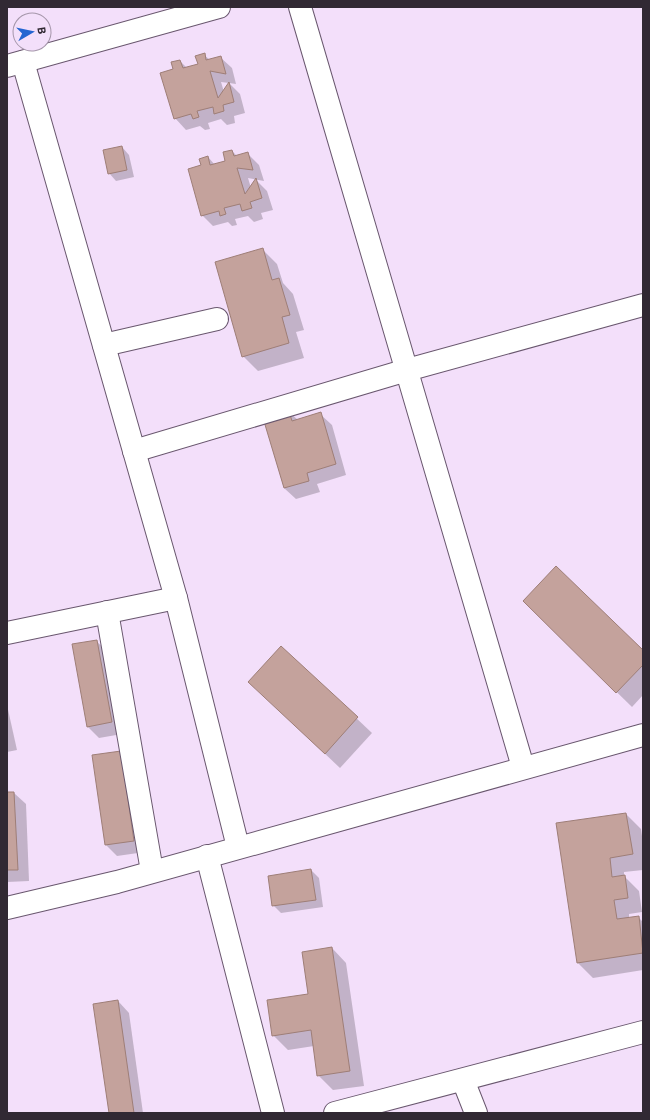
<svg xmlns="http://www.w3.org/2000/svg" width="650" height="1120" viewBox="0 0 650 1120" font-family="'Noto Sans',sans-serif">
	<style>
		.shadow { fill: #0003; fill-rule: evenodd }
		.building { fill: #c4a29c; stroke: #9e7e77 }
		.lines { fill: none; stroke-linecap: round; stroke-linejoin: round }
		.minor-casing { stroke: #69576e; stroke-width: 24 }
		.minor { stroke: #fff; stroke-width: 22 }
	</style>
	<rect width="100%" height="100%" fill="#f3dffa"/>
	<g class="shadow">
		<path d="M204 55 210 60 220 57 232 68 236 84 229 83 240 94 245 113 234 116 235 123 227 125 221 119 208 123 210 129 205 130 200 126 186 130 175 118 174 70 180 61 187 68 199 65ZM221 82 229 83 224 92Z"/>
		<polygon points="122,147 129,155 134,177 116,181 109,173"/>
		<polygon points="232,151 237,156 247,153 259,165 264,181 248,178 251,188 256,180 267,191 273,210 261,213 263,219 254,222 248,216 235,219 237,225 232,226 228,222 213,226 202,215 202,166 208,157 215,165 226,161"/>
		<polygon points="262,249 277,264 283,283 293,294 304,330 296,332 304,358 258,371 243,356"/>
		<polygon points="289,412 298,420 320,414 332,425 346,475 317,484 320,492 296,499 284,488 264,419"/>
		<polygon points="539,616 643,651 643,695 632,707"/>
		<polygon points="96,641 108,652 122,734 99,738 88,727"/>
		<polygon points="281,647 372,733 340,768 264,696"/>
		<polygon points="7,705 17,750 7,752"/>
		<polygon points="121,752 145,852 117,856 105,844"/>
		<polygon points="7,793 14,793 26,804 29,881 7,882"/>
		<polygon points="626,814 641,829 643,843 643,870 624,872 624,876 639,891 642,912 629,914 629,919 638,917 643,922 643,970 593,978 578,963 558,824"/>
		<polygon points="311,870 319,878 323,907 281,913 273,905"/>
		<polygon points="332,948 346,963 364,1086 333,1090 318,1075 314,1046 288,1050 273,1035 309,994"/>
		<polygon points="118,1001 129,1013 143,1113 110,1113"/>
	</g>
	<g class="building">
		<polygon points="205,53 206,60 221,56 226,74 210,71 218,98 229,82 234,102 223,105 224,111 214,114 213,107 197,111 199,117 193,119 191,114 174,119 160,73 173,69 171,62 180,60 183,68 198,64 195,56"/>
		<polygon points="122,146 127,170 108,174 103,150"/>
		<polygon points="232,150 234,156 248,152 253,170 237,168 245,194 256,178 262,198 250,202 252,208 242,211 240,204 224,208 226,214 220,216 219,211 201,216 188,169 201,165 199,159 208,156 210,165 225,161 223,152"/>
		<polygon points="263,248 272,280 279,278 290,315 282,317 289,343 242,357 215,262"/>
		<polygon points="289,411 292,421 321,412 336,464 307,473 309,481 284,488 263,418"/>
		<polygon points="556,566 643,650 643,665 616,693 523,601"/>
		<polygon points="97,640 112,722 87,727 72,644"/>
		<polygon points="281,646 358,717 325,754 248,682"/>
		<polygon points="121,751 134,841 105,845 92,755"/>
		<polygon points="7,792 14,792 18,870 7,870"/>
		<polygon points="626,813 633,854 610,858 612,877 625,875 628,898 614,900 617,919 639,916 643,953 577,963 556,823"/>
		<polygon points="311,869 316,900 272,906 268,876"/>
		<polygon points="332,947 350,1071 317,1076 311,1030 272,1036 267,1000 308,994 302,952"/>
		<polygon points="118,1000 134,1113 109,1113 93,1004"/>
	</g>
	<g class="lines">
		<g class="minor-casing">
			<g id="minor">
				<polyline points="300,7 523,767"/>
				<polyline points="23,62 176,598 238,847"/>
				<polyline points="7,66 219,7"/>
				<polyline points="104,345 217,319"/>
				<polyline points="134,451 407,370 643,305"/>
				<polyline points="107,612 152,871"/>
				<polyline points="7,633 176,598"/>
				<polyline points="207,856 273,1113"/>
				<polyline points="7,908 117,882 643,735"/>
				<polyline points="463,1080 476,1113"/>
				<polyline points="335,1113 643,1032"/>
			</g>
		</g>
		<use href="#minor" class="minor"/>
	</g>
	<rect width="650" height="1120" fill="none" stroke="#312933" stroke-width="16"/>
	<g transform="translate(32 32) rotate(81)"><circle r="19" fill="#f3dffa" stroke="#a596aa"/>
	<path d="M0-3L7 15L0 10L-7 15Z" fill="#2465d1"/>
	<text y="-6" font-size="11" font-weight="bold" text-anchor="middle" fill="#312933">B</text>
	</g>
</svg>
